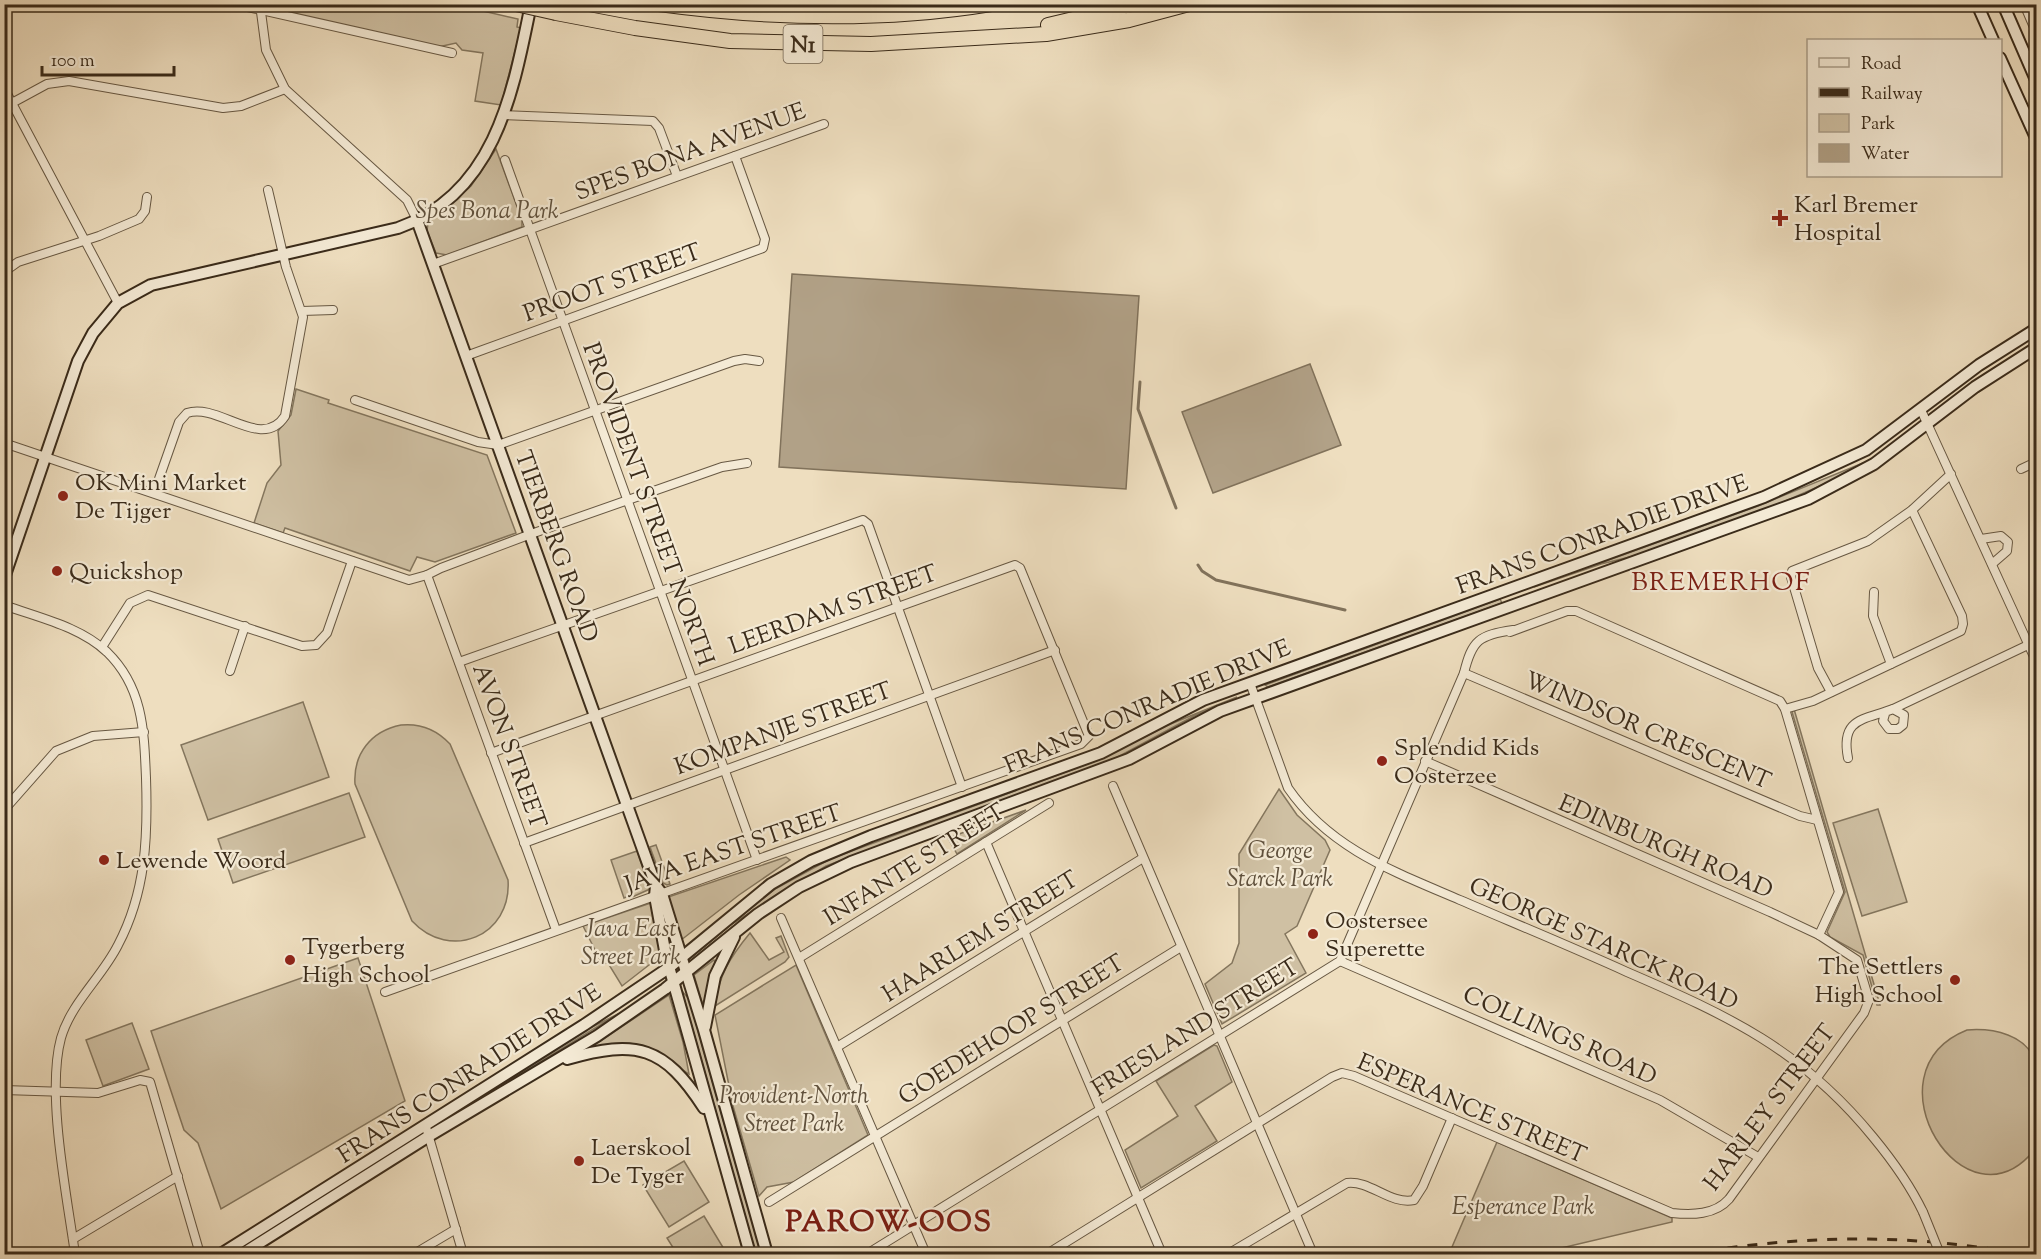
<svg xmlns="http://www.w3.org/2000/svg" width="2041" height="1259" viewBox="0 0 2041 1259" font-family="'Sorts Mill Goudy',serif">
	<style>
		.green { fill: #cfc0a3; stroke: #84765e; stroke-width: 1.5 }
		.water { fill: #b1a187; stroke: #81725b; stroke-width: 1.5 }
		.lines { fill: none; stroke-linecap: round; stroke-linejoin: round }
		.stream { stroke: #81725b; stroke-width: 3 }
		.street-casing { stroke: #675843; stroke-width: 10 }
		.secondary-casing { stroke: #3a2b1a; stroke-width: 14 }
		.highway-casing { stroke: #3a2b1a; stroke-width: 16 }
		.street { stroke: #f4ead5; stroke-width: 8 }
		.secondary { stroke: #f4ead5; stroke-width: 10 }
		.highway { stroke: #eedebf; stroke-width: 14 }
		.rail { stroke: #3a2b1a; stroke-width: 3; stroke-dasharray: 10 10; stroke-linecap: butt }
		.street-bridge-casing { stroke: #675843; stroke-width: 10; stroke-linecap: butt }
		.highway-bridge-casing { stroke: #3a2b1a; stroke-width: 16; stroke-linecap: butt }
		.street-bridge { stroke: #f4ead5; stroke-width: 8 }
		.highway-bridge { stroke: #eedebf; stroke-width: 14 }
		.poi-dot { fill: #8f2418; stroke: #f4ead5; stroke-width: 2 }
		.labels { text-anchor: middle; stroke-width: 4.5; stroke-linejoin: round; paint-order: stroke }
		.shield { fill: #f4ead5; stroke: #726452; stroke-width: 1.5 }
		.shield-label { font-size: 22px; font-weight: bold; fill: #3a2b1a }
		.street-label { font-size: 24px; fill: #3a2b1a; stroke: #f4ead5 }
		.poi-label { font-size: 24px; fill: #3a2b1a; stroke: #f4ead5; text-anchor: start }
		.park-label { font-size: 24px; font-style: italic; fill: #5f503c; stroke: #f4ead5 }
		.neighbourhood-label { font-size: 26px; letter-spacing: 1.5px; fill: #7a1f14; stroke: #f4ead5 }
		.district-label { font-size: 30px; font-weight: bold; letter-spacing: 1.5px; fill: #7a1f14; stroke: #f4ead5 }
	</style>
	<rect width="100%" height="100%" fill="#eedebf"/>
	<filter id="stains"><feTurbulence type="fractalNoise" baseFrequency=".00333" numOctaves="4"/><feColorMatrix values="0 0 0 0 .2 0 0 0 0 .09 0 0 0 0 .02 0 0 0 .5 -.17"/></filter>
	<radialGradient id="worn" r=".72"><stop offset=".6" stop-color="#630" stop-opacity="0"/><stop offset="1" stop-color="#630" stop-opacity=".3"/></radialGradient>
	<g class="green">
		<polygon points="249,5 457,5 518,19 517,27 521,28 501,105 475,101 483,53 462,50 456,43 438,47"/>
		<polygon points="496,149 522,220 522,227 447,255 436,253 427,231 428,223 471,186"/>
		<polygon points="296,389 329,400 328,403 487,455 516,533 435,562 417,557 410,571 285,528 283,533 254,523 267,483 281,465 278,431 291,415"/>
		<polygon points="1863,463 1829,482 1781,503 1634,556 1601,564 1534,587 1758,506"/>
		<polygon points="1500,599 1502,603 1268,687 1265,685"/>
		<polygon points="1237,697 1194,716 1114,759 826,866 727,927 775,889 830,859 1101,759 1168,725"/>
		<polygon points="303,702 329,777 208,820 181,745"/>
		<polygon points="1794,709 1880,1005 1877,1005 1863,955 1830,937 1827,932 1845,892 1792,712"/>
		<path d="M401 725C421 723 437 730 450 744L508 880C512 936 450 962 412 921L355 784C353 754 371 731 401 725Z"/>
		<polygon points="1279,789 1297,815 1325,840 1330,850 1297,926 1285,934 1306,973 1222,1024 1205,984 1232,963 1239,943 1239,854"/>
		<polygon points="349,793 365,837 233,883 218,839"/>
		<polygon points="1878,809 1907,902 1862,916 1833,823"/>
		<polygon points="1026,810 957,854 949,840 948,838"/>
		<polygon points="656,845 670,884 667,885 663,883 650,847"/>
		<polygon points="637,851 650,889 630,898 629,896 624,898 611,860"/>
		<polygon points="786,857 790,860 739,895 622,986 608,963 602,964 583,926"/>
		<path d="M750 933 769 960 784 952 776 938 781 936 789 957 785 962 715 1006C718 976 731 956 750 933Z"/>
		<polygon points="358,958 405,1101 221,1209 198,1143 184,1130 151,1031"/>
		<polygon points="714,960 715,962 704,1009 694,975"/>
		<polygon points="796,965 868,1135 794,1182 767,1187 759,1196 733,1106 715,1015"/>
		<polygon points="682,991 689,999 761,1254 756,1254"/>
		<path d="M669 995 683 1042 689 1074C666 1060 650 1042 621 1043 611 1043 602 1046 593 1046Z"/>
		<polygon points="618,1014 463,1109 582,1032"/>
		<polygon points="132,1023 149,1069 103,1086 86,1040"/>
		<path d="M1967 1030C1992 1028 2028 1034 2036 1064 2041 1081 2037 1128 2036 1148 1966 1238 1862 1072 1967 1030Z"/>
		<polygon points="1214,1045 1217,1046 1232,1082 1195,1106 1217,1141 1141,1188 1125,1150 1178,1116 1156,1081"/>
		<polygon points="1497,1142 1672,1218 1672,1222 1536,1254 1449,1254"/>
		<polygon points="684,1161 709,1202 669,1227 643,1185"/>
		<polygon points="704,1216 727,1254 677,1254 667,1238"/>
	</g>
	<g class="water">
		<polygon points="792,274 1139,296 1126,489 779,467"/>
		<polygon points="1310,364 1341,445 1213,493 1182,412"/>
	</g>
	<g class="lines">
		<g class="stream">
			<polyline points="1140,382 1138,409 1176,508"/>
			<polyline points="1198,565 1202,571 1216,580 1345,610"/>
		</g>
		<g class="street-casing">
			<g id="street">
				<polyline points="234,4 452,53"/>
				<polyline points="2024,4 2036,32"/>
				<polyline points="261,12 266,50 285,89 407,200 417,220"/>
				<polyline points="4,88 118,303"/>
				<polyline points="12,103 47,84 69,81 223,108 241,106 285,89"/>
				<polyline points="503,115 653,121 659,128 677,176"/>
				<polyline points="505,160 757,860"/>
				<polyline points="433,264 824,124"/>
				<polyline points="4,272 18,262 99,236 139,219 145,211 147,197"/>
				<polyline points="302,311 333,310"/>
				<polyline points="466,356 763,248 765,239 735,156"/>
				<polyline points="355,400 478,442 498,445 734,361 745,359 759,361"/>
				<polyline points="1921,410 2036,661"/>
				<polyline points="4,443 409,580 427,575 441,568 531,534 722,467 747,463"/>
				<polyline points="2021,469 2036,462"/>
				<path d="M154 493 179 422 187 413C218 402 262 452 285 416L303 317 286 267 268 190"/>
				<polyline points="1981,539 2001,536 2008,542 2007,551 1992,564"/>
				<polyline points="427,575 556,930"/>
				<polyline points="1874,592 1873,616 1891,664"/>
				<path d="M4 605C39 618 79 626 107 652 143 687 144 730 146 778 148 837 146 892 118 945 102 977 71 1003 61 1038 46 1093 67 1196 75 1254"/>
				<polyline points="1510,632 1567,611 1576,611 1780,701 1785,709 1839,892 1819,935"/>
				<polyline points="102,647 130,603 148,595 302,646 316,645 327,633 352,561"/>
				<polyline points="459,662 863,520 868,524 962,787"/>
				<polyline points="230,671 245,626"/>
				<polyline points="1464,673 1800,816 1817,820"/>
				<path d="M1250 683 1288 788C1330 849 1395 872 1460 900 1516 924 1572 947 1627 972 1729 1016 1801 1049 1873 1137 1892 1160 1910 1185 1923 1212"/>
				<polyline points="1831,692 1818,668 1791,577 1792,571 1868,541 1912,510 1951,474"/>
				<polyline points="1785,709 1813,701 1961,631 1963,624 1962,616 1912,510"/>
				<polyline points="1893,709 2028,645"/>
				<path d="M1848 758C1840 717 1865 720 1893 709L1904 715 1903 725 1898 729H1889L1883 721 1885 714"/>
				<polyline points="1113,786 1313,1254"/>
				<polyline points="4,810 56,751 93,736 144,732"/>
				<polyline points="986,842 1162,1254"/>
				<polyline points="524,843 1055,650"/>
				<polyline points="781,918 926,1254"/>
				<polyline points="799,958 1049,803"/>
				<polyline points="1340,961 1660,1100 1758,1157"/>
				<polyline points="385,992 1081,744 1089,736 1020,568 1015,565 491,753"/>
				<polyline points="837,1047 1143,858"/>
				<polyline points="4,1090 98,1093 140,1080 150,1082 200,1254"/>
				<polyline points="426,1127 463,1254"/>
				<polyline points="769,1202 1181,947"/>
				<polyline points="73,1239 178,1176"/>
				<polyline points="414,1254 456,1229"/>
				<path d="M867 1254 1340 961 1464 673C1472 640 1479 635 1513 630"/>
				<path d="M1047 1254 1332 1077 1342 1073 1354 1076 1672 1213C1692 1215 1715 1215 1729 1199L1864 1013 1869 1000 1857 960 1819 935 1770 912 1425 761"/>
				<path d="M1228 1254 1347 1183C1370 1180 1390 1205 1414 1200L1423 1186 1452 1118"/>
			</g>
		</g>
		<g class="secondary-casing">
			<g id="secondary">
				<polyline points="1977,4 1993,40"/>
				<polyline points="2003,4 2036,80"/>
				<polyline points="2000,58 2036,138"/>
				<polyline points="417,220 656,886 662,894 704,1030 767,1254"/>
				<path d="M4 578 78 361 93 333 118 303 151 285 398 228C495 194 513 93 531 4"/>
				<polyline points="656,886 655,896 666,956 750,1254"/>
				<polyline points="705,1027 715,976 734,937"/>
				<path d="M567 1059C637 1039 664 1046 704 1108"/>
				<polyline points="221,1254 584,1025 670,967 771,884 811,861 871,836 1101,753 1203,700 1764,497 1866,450 1979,365 2036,329"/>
				<polyline points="242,1254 429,1136 597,1036 665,989 758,914 799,887 851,862 1129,759 1220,711 1808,499 1874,464 1975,387 2036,348"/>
			</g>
		</g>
		<g class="highway-casing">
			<g id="highway">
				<path d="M659 4C770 19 881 22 991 4"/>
				<polyline points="556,13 635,28 730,41 871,44 1046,34 1129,20 1189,4"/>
				<polyline points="1048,25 1137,4"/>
			</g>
		</g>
		<use href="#street" class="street"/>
		<use href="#secondary" class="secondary"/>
		<use href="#highway" class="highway"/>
		<g class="rail">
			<polyline points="1792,1250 1909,1250 1956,1254"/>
			<path d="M1688 1254C1799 1235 1910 1233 2020 1254"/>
		</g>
		<g class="street-bridge-casing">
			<polyline id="street-bridge" points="1923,1212 1940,1254"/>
		</g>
		<g class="highway-bridge-casing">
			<polyline id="highway-bridge" points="516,4 556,13"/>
		</g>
		<use href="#street-bridge" class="street-bridge"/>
		<use href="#highway-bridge" class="highway-bridge"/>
	</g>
	<g class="poi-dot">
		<path d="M1777 209h6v6h6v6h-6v6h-6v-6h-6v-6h6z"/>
		<circle cx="63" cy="496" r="6"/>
		<circle cx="57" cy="571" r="6"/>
		<circle cx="1382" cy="761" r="6"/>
		<circle cx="104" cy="860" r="6"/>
		<circle cx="1313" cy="934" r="6"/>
		<circle cx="290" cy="960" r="6"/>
		<circle cx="1955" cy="980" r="6"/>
		<circle cx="579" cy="1161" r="6"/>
	</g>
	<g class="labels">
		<rect class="shield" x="783.5" y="25" width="39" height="38" rx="4.5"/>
		<g class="shield-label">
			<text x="803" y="52">N1</text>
		</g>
		<g class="street-label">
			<text transform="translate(690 151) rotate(-20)" y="8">SPES BONA AVENUE</text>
			<text transform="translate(612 282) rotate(-20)" y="8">PROOT STREET</text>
			<text transform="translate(649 504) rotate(70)" y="8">PROVIDENT STREET NORTH</text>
			<text transform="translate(1602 534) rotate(-20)" y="8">FRANS CONRADIE DRIVE</text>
			<text transform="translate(557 546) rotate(70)" y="8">TIERBERG ROAD</text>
			<text transform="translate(833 609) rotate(-20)" y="8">LEERDAM STREET</text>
			<text transform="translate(1147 706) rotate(-23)" y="8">FRANS CONRADIE DRIVE</text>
			<text transform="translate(783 728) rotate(-20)" y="8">KOMPANJE STREET</text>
			<text transform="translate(1648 730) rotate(23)" y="8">WINDSOR CRESCENT</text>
			<text transform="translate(510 746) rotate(70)" y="8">AVON STREET</text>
			<text transform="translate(1666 846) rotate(23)" y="8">EDINBURGH ROAD</text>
			<text transform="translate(733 848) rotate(-19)" y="8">JAVA EAST STREET</text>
			<text transform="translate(914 864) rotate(-32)" y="8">INFANTE STREET</text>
			<text transform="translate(980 936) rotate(-32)" y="8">HAARLEM STREET</text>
			<text transform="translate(1604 943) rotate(24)" y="8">GEORGE STARCK ROAD</text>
			<text transform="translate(1195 1027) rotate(-32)" y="8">FRIESLAND STREET</text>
			<text transform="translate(1011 1029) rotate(-32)" y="8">GOEDEHOOP STREET</text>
			<text transform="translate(1560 1035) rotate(24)" y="8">COLLINGS ROAD</text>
			<text transform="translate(469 1073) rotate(-33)" y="8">FRANS CONRADIE DRIVE</text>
			<text transform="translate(1769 1107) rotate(-53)" y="8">HARLEY STREET</text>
			<text transform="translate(1472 1108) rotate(23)" y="8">ESPERANCE STREET</text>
		</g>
		<g class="poi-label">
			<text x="1794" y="212">Karl Bremer<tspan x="1794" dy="28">Hospital</tspan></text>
			<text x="75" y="490">OK Mini Market<tspan x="75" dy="28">De Tijger</tspan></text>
			<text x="69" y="579">Quickshop</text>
			<text x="1394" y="755">Splendid Kids<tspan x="1394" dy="28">Oosterzee</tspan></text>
			<text x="116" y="868">Lewende Woord</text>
			<text x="1325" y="928">Oostersee<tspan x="1325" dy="28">Superette</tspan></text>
			<text x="302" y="954">Tygerberg<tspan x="302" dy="28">High School</tspan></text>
			<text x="1943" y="974" text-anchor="end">The Settlers<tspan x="1943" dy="28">High School</tspan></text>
			<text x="591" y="1155">Laerskool<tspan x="591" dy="28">De Tyger</tspan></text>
		</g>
		<g class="park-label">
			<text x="487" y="218">Spes Bona Park</text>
			<text x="1280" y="858">George<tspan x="1280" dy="28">Starck Park</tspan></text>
			<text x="631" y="936">Java East<tspan x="631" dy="28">Street Park</tspan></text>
			<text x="794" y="1103">Provident-North<tspan x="794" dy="28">Street Park</tspan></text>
			<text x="1523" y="1214">Esperance Park</text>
		</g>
		<g class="neighbourhood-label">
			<text x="1721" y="590">BREMERHOF</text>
		</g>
		<g class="district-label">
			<text x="889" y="1231">PAROW-OOS</text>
		</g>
	</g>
	<rect width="2041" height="1259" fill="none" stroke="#eedebf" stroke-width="24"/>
	<rect x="6" y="6" width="2029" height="1247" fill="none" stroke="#3a2b1a" stroke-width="3"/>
	<rect x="12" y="12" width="2017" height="1235" fill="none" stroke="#3a2b1a" stroke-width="1.5"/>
	<rect x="1807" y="39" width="195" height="138" fill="#f4ead5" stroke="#aa9e8a" stroke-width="1.5"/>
	<rect x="1819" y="58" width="30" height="9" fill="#f4ead5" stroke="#aa9e8a" stroke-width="1.5"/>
	<text x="1861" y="69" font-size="18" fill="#3a2b1a">Road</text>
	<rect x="1819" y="88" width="30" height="9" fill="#3a2b1a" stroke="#aa9e8a" stroke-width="1.5"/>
	<text x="1861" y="99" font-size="18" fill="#3a2b1a">Railway</text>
	<rect x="1819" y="114" width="30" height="18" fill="#cfc0a3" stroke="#aa9e8a" stroke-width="1.5"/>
	<text x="1861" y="129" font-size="18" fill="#3a2b1a">Park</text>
	<rect x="1819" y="144" width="30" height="18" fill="#b1a187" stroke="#aa9e8a" stroke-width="1.5"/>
	<text x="1861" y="159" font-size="18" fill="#3a2b1a">Water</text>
	<path d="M42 66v9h132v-9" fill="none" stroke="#3a2b1a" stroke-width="3"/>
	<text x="51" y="66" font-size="18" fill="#3a2b1a" stroke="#f4ead5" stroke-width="4.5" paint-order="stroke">100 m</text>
	<rect width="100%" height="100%" filter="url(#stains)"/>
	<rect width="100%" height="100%" fill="url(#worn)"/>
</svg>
